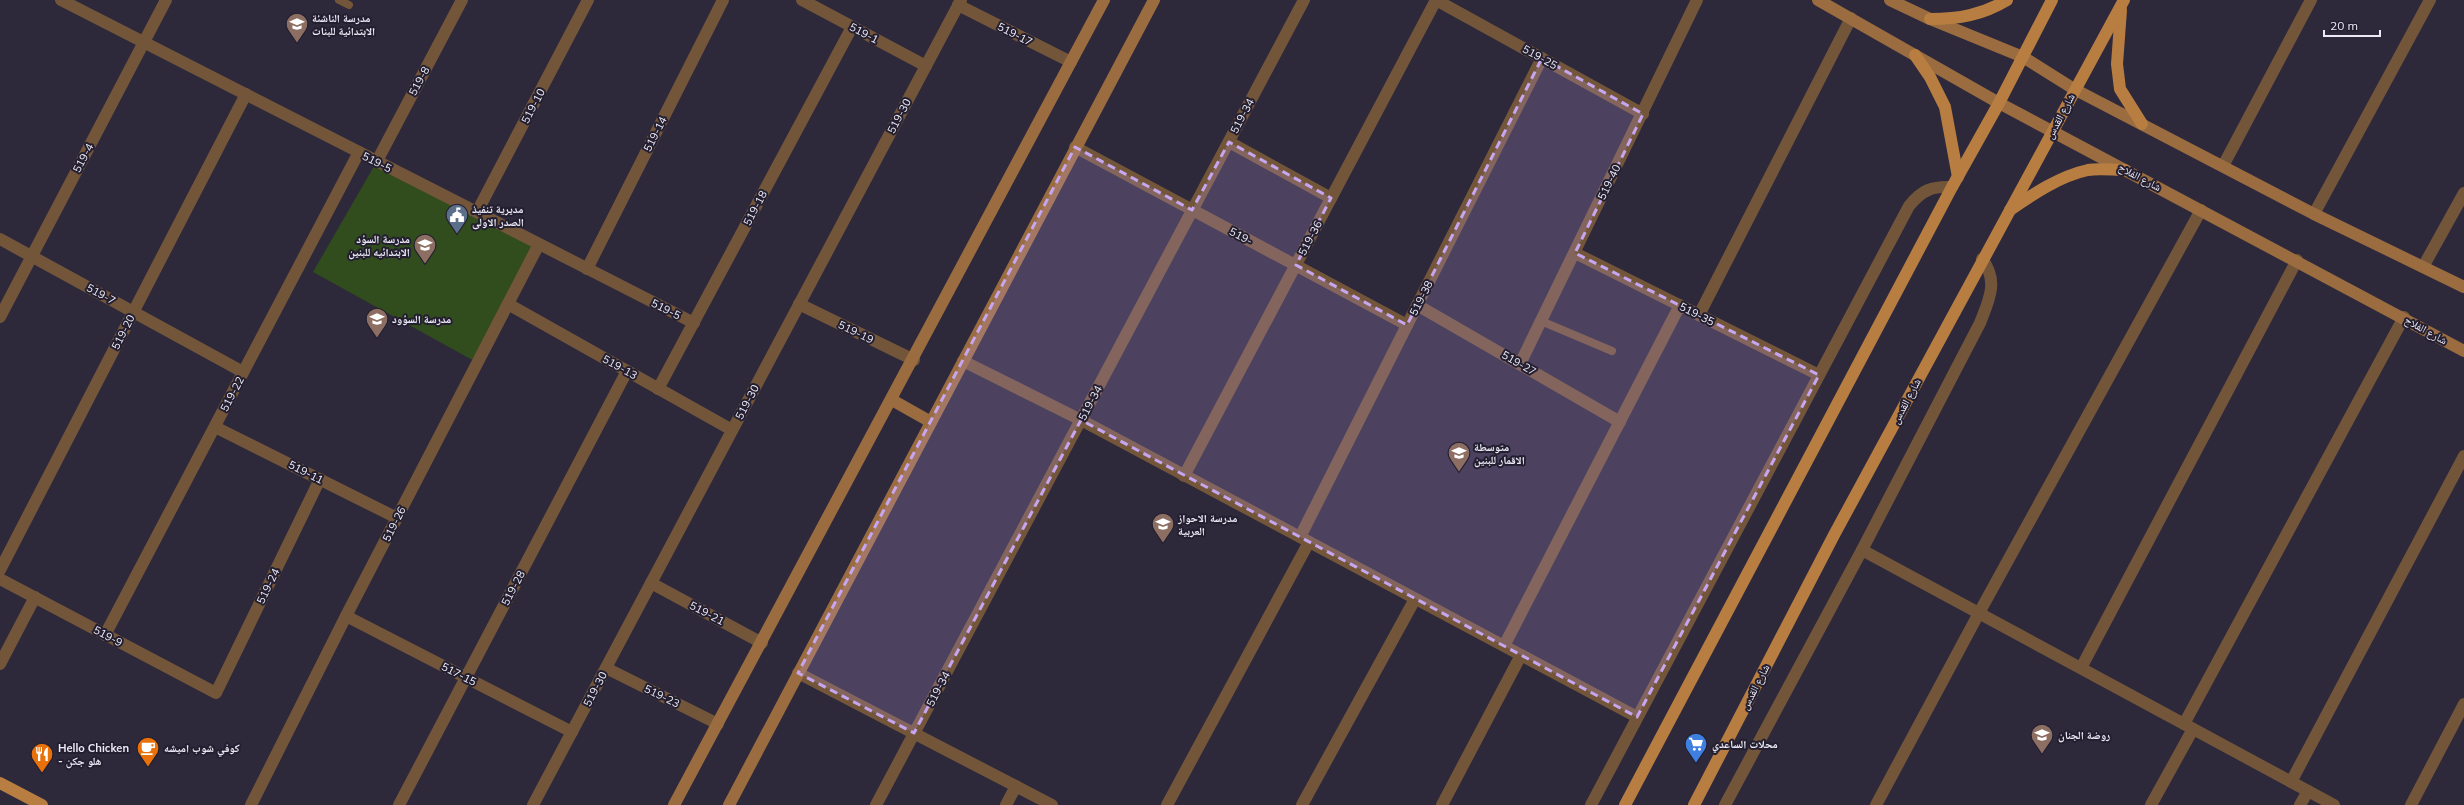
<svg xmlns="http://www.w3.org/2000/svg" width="2464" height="805" viewBox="0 0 2464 805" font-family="Mulish,'Noto Naskh Arabic',sans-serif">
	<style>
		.green { fill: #314c1d }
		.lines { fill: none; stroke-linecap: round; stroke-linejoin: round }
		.lane { stroke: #73563a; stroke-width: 8 }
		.street { stroke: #73563a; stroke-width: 12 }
		.secondary { stroke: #9a6c3f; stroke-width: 12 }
		.primary { stroke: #b87d41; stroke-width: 12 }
		.marked { fill: #c6a6f0; fill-opacity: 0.2; stroke: #c6a6f0; stroke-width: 3; stroke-dasharray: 8 5; stroke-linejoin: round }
		.labels { text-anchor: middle; stroke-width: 4; stroke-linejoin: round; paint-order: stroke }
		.poi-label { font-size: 11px; font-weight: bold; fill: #eceaf6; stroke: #231f30; text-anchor: start }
		.street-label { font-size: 11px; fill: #eceaf6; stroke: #231f30 }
	</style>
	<rect width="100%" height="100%" fill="#2d293b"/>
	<polygon class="green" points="377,161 539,244 476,362 313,272"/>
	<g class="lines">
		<g class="lane">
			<polyline points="339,0 349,5"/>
			<polyline points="1541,321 1612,351"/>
		</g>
		<g class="street">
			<polyline points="61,0 694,323"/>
			<polyline points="802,0 926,66"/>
			<polyline points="1436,0 1643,114"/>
			<polyline points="958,5 1071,62"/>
			<polyline points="1229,142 1331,198"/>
			<polyline points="1075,147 1407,325"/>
			<polyline points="377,161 462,0"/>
			<polyline points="2223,166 2311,0"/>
			<polyline points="477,212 588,0"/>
			<polyline points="2314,214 2430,0"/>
			<polyline points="0,239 243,372"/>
			<polyline points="1575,253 1819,375"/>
			<polyline points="2423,267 2464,193"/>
			<polyline points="587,269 723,0"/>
			<polyline points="508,304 732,430"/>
			<polyline points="799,304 914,360"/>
			<polyline points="1417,305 1620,422"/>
			<polyline points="1699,315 1851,18"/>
			<polyline points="0,317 166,0"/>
			<polyline points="963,361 1081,420 1637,717"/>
			<polyline points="1520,364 1697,0"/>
			<polyline points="658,389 852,27"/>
			<polyline points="215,427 397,518"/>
			<polyline points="1184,476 1436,0"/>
			<polyline points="1300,537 1542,58"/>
			<polyline points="1862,550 2334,805"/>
			<polyline points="0,570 246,94"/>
			<polyline points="0,579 216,693 320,479"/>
			<polyline points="651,583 762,643"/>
			<polyline points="346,616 572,732"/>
			<polyline points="105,635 359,152"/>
			<polyline points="1504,646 1680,305"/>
			<polyline points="0,664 35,597"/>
			<polyline points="606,668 718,724"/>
			<polyline points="2081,668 2297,260"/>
			<polyline points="798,673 1052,805"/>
			<polyline points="2184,724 2404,317"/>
			<polyline points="2291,782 2464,456"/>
			<polyline points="251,805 346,616 539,244"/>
			<polyline points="399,805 627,371"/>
			<polyline points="533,805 961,0"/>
			<polyline points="876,805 1304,0"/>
			<polyline points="1006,805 1016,786"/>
			<polyline points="1167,805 1309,542"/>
			<polyline points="1302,805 1415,599"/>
			<polyline points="1442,805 1521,655"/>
			<path d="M1591 805 1909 206C1922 190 1932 186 1952 187"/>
			<path d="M1725 805 1862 550 1980 323C1989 300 1999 281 1982 259"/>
			<polyline points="1876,805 1979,613 2201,210"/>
			<polyline points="2151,805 2193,729"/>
			<polyline points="2300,805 2308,791"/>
			<polyline points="2411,805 2464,704"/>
		</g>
		<g class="secondary">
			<polyline points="1818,0 1999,103 2464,351"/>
			<polyline points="1890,0 1930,19 2023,57 2074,89 2314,214 2464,287"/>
			<polyline points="892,400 931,422"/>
			<polyline points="674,805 1104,0"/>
			<polyline points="729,805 1154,0"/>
		</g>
		<g class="primary">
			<polyline points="2121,10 2117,64 2120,89 2142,124"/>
			<path d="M1930 19C1959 19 1982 15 2007 0"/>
			<polyline points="1915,55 1930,77 1945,107 1958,177"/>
			<path d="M2010 210C2033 194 2060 176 2088 170 2099 168 2113 170 2125 170"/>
			<polyline points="0,783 42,805"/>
			<polyline points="1625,805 1952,187 1999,103 2052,0"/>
			<polyline points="1694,805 1834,535 2124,0"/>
		</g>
	</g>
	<path class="marked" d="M1542 58 1643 114 1575 253 1819 375 1637 717 1081 420 914 733 798 673 1075 147 1192 210 1229 142 1331 198 1296 265 1407 325Z"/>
	<defs>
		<g id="school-pin" transform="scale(1.15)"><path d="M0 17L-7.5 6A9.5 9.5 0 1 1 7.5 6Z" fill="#8d6e63" stroke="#231f30"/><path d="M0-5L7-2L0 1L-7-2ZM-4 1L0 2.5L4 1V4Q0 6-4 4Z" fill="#fff"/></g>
		<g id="civic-pin" transform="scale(1.15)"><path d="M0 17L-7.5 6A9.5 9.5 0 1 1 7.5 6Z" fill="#5c6f8a" stroke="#231f30"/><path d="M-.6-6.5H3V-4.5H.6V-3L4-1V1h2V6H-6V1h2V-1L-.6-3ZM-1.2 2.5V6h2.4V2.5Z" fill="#fff"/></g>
		<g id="supermarket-pin" transform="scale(1.15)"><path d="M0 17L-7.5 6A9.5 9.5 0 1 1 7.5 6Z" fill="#3f7fe0" stroke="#231f30"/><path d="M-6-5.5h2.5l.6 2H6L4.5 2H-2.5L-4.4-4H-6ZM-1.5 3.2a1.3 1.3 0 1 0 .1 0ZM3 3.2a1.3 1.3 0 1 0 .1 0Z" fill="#fff"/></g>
		<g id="cafe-pin" transform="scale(1.15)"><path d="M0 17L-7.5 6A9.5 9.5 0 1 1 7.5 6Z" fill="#e8710a" stroke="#231f30"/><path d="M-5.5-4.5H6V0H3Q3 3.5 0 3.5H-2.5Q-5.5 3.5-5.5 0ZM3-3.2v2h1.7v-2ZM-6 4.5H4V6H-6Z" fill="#fff"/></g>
		<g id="restaurant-pin" transform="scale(1.15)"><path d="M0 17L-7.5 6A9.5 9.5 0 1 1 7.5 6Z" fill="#e8710a" stroke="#231f30"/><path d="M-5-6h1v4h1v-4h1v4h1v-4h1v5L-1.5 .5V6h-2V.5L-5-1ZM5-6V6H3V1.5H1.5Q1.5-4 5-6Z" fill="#fff"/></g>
	</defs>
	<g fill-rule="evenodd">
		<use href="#school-pin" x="297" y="24"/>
		<use href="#civic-pin" x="457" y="215"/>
		<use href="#school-pin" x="425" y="245"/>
		<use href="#school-pin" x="377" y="319"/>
		<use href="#school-pin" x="1459" y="453"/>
		<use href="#school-pin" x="1163" y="524"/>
		<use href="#school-pin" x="2042" y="735"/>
		<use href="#supermarket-pin" x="1696" y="744"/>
		<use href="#cafe-pin" x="148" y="748"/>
		<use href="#restaurant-pin" x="42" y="754"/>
	</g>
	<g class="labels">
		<g class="poi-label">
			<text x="312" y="22">مدرسة الناشئة<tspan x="312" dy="13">الابتدائية للبنات</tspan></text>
			<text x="472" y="213">مديرية تنفيذ<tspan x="472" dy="13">الصدر الاولى</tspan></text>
			<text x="410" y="243" text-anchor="end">مدرسة السؤد<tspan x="410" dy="13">الابتدائيه للبنين</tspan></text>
			<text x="392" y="323">مدرسة السؤود</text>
			<text x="1474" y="451">متوسطة<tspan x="1474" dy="13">الاقمار للبنين</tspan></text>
			<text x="1178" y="522">مدرسة الاحواز<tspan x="1178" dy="13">العربية</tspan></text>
			<text x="2058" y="739">روضة الجنان</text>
			<text x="1712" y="748">محلات الساعدي</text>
			<text x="58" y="752">Hello Chicken<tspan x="58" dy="13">- هلو جكن</tspan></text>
			<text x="164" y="752">كوفي شوب اميشه</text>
		</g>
		<g class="street-label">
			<text transform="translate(864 33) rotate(28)" y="4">519-1</text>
			<text transform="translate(1015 34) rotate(27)" y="4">519-17</text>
			<text transform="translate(1540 57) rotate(29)" y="4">519-25</text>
			<text transform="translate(419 81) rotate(-62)" y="4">519-8</text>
			<text transform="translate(533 106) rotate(-62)" y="4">519-10</text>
			<text transform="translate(899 116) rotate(-62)" y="4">519-30</text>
			<text transform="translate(1242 116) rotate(-62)" y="4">519-34</text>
			<text transform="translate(2060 116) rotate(-62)" y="4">شارع القدس</text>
			<text transform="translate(655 134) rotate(-63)" y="4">519-14</text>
			<text transform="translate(83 158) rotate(-62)" y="4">519-4</text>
			<text transform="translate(377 162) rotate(27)" y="4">519-5</text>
			<text transform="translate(2140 177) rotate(28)" y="4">شارع الفلاح</text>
			<text transform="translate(1609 182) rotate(-64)" y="4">519-40</text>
			<text transform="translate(755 208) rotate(-62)" y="4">519-18</text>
			<text transform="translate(1241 236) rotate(28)" y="4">519-</text>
			<text transform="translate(1310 238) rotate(-62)" y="4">519-36</text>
			<text transform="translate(101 294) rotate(29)" y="4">519-7</text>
			<text transform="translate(1421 298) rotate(-63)" y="4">519-38</text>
			<text transform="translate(666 309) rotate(27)" y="4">519-5</text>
			<text transform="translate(1697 314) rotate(27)" y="4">519-35</text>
			<text transform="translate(2426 330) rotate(29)" y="4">شارع الفلاح</text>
			<text transform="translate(123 332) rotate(-63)" y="4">519-20</text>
			<text transform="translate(856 332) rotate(26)" y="4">519-19</text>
			<text transform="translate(1519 363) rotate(30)" y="4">519-27</text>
			<text transform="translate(620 367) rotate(29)" y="4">519-13</text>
			<text transform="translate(232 394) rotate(-62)" y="4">519-22</text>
			<text transform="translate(1906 401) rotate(-62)" y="4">شارع القدس</text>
			<text transform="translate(747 402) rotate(-62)" y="4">519-30</text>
			<text transform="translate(1090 403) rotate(-62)" y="4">519-34</text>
			<text transform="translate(306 472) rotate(27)" y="4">519-11</text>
			<text transform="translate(394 524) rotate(-63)" y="4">519-26</text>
			<text transform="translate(268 586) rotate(-64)" y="4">519-24</text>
			<text transform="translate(513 588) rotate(-62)" y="4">519-28</text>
			<text transform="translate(707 613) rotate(28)" y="4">519-21</text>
			<text transform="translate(108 636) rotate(28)" y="4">519-9</text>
			<text transform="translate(459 674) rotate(27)" y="4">517-15</text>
			<text transform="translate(1755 687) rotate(-63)" y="4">شارع القدس</text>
			<text transform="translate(595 689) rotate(-62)" y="4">519-30</text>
			<text transform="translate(938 689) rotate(-62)" y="4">519-34</text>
			<text transform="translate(662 696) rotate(26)" y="4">519-23</text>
		</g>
	</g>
	<path d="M2324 30v6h56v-6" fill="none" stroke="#eceaf6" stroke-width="2"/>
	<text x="2330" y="30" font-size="12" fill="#eceaf6" stroke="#231f30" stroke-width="3" paint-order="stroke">20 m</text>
</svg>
